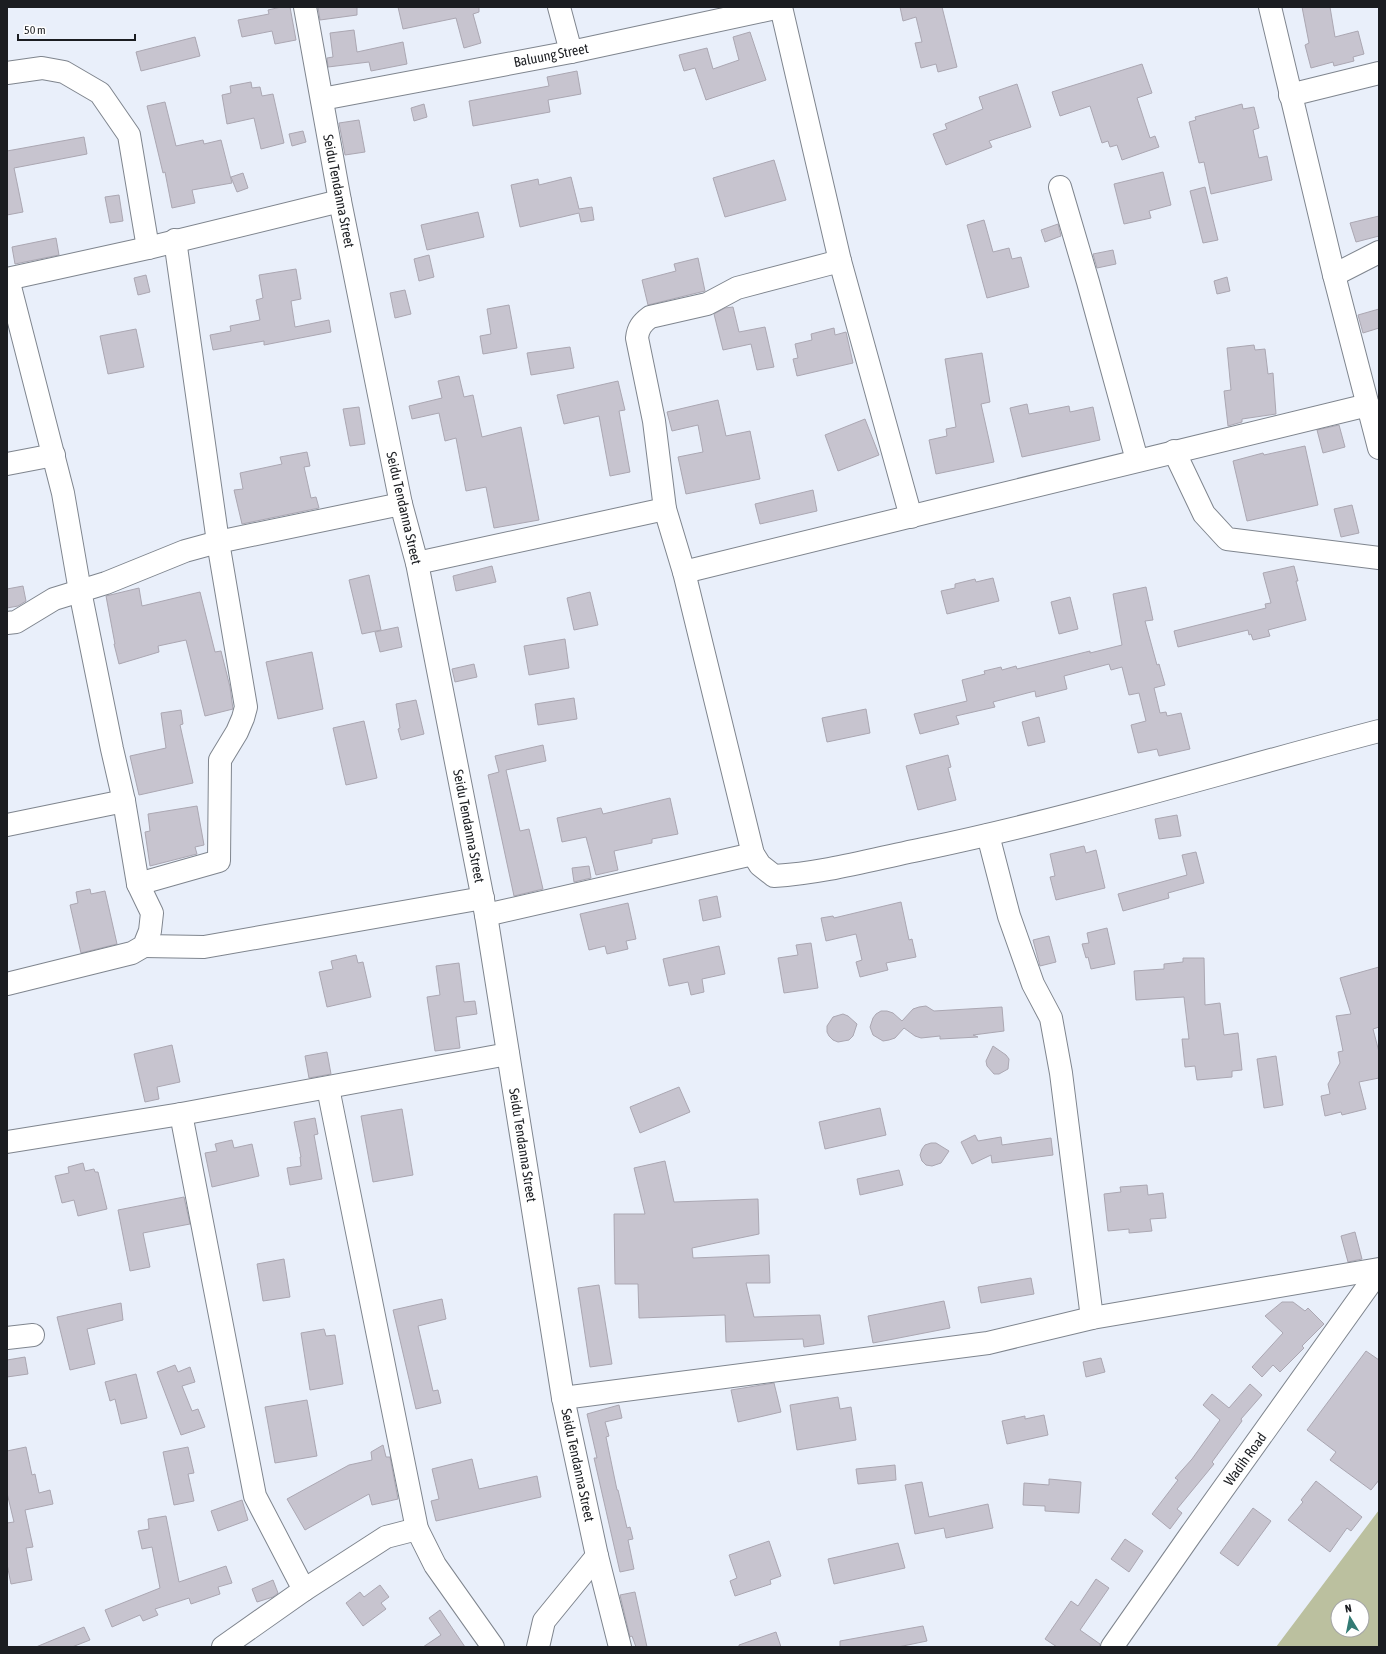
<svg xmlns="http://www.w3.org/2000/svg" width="1386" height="1654" viewBox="0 0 1386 1654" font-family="'Asap Condensed',sans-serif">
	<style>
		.forest { fill: #bbc09f; fill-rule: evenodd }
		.building { fill: #c7c4cf; stroke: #aba7b2 }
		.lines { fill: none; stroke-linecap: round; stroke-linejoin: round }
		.minor-casing { stroke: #7f858e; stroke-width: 24 }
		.minor { stroke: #fff; stroke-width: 22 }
		.labels { text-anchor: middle; stroke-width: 3; stroke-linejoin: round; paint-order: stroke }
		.street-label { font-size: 14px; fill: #1b1d21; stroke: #fff }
	</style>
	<rect width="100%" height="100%" fill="#e9effa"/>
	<path class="forest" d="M1379 1510V1647H1276ZM1338 1606H1362V1630H1338Z"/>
	<g class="building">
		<polygon points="281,7 290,7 296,40 275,44 272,31 242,37 238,20 269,14 268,10"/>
		<polygon points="318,7 357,7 357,15 320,20"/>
		<polygon points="398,7 479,7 479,12 473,14 481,43 464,48 456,18 403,29"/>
		<polygon points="900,7 942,7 957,67 938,72 936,64 921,68 915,43 922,42 916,17 903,21"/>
		<polygon points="1302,7 1330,7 1335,37 1358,31 1364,54 1353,57 1354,61 1334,66 1333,62 1311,68 1305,45 1309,43"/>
		<polygon points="354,30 357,52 403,42 407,64 371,71 369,62 328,67 327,58 333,57 330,33"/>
		<polygon points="750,32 766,80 706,100 695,68 684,71 679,55 707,48 713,69 739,60 733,37"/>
		<polygon points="195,37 200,56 141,71 136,52"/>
		<polygon points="1142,64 1152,93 1137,98 1150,138 1155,136 1159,147 1122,160 1117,145 1110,147 1108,141 1102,143 1090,106 1060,116 1052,92"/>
		<polygon points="577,71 581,94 548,100 550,112 473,126 469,101 549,86 547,77"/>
		<polygon points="251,82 252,88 260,87 262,96 273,94 284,143 261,149 254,118 227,124 222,95 231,93 230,86"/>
		<polygon points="1017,84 1031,127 989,141 992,147 946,165 933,134 947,129 945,124 983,109 979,97"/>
		<polygon points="165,102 176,146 203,140 204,144 221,140 232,183 192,190 195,203 172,208 165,172 163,173 147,106"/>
		<polygon points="424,104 427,117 414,121 411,108"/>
		<polygon points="1242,104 1243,109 1254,107 1259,128 1253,130 1259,158 1267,156 1272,180 1211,194 1204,162 1199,163 1189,122 1196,120 1195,117"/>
		<polygon points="359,120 365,152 345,155 339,123"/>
		<polygon points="303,131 306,142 292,146 289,134"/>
		<polygon points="84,137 87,154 14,168 23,212 7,215 7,151"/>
		<polygon points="774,160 786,200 725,217 713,178"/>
		<polygon points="1163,172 1171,205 1149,211 1151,218 1124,224 1114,184"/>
		<polygon points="243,173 248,188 237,192 231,177"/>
		<polygon points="571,177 579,209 592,207 594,220 581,222 579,213 520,227 511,185 538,179 539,185"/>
		<polygon points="1205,187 1218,240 1203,243 1190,191"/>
		<polygon points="119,195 123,221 110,223 105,197"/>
		<polygon points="478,212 484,237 427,250 421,225"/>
		<polygon points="1379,216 1379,236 1356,242 1350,223"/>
		<polygon points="984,220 993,252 1009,248 1012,259 1021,257 1029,287 987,298 967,225"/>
		<polygon points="1058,224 1061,236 1045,242 1041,230"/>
		<polygon points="56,238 59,255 15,264 12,247"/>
		<polygon points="1113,250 1116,264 1097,268 1093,254"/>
		<polygon points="429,255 434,277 419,281 414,259"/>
		<polygon points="698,258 705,291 648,305 642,280 676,271 674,264"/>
		<polygon points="296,269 301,299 291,301 295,327 329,320 331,332 264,345 264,341 213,350 210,335 231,331 230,326 260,320 256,300 263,298 259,275"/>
		<polygon points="146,275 150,292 138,295 134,278"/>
		<polygon points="1227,277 1230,291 1217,294 1214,281"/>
		<polygon points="405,290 411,314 395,318 390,293"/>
		<polygon points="509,305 517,348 483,354 480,336 491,334 487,309"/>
		<polygon points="733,307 739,332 765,327 774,367 757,370 751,344 723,350 714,314 725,308"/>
		<polygon points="1379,309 1379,328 1363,333 1358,315"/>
		<polygon points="834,328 835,335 846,332 853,363 797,376 793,359 798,358 795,344 812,340 811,334"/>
		<polygon points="136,329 144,367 108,374 100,336"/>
		<polygon points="1254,345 1255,350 1265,349 1268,374 1273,373 1276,414 1242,419 1242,422 1228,426 1224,391 1231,390 1227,348"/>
		<polygon points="570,347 574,368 531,375 527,353"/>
		<polygon points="982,353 990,402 981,404 994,462 936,474 929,440 947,436 946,429 956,427 945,359"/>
		<polygon points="459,376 464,397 473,395 482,437 521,427 539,520 494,528 486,487 466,491 456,438 445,441 439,413 412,419 409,406 442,398 438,381"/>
		<polygon points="618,381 625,410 619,411 630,472 610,476 599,416 564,424 557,395"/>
		<polygon points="718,400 726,436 750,431 760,479 686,494 678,457 703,452 698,425 672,431 667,412"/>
		<polygon points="1027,404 1029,414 1069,406 1070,412 1093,407 1100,440 1022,457 1010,408"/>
		<polygon points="359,407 365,444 350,446 343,409"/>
		<polygon points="865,419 879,455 838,471 825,435"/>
		<polygon points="1339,425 1345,447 1323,453 1317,430"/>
		<polygon points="1305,446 1318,505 1247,521 1233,461 1263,453 1264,455"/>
		<polygon points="307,452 310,466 304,467 311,498 316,497 319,508 242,524 234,490 243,489 240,473 282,464 280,457"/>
		<polygon points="813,490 817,511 760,524 755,504"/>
		<polygon points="1352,505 1359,533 1341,537 1334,509"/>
		<polygon points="492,566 496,582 456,591 453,576"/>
		<polygon points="1294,566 1298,581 1296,581 1306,620 1268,630 1270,636 1253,640 1251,634 1249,635 1248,630 1178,647 1174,631 1266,608 1265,604 1271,603 1263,573"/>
		<polygon points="369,575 381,630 362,634 349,580"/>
		<polygon points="993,578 999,601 947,614 941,591 955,588 955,584 975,579 976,582"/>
		<polygon points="23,586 26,601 18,606 7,608 7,589"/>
		<polygon points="1146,587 1153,620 1145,621 1157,665 1159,664 1165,685 1154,688 1160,713 1166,712 1167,716 1181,713 1190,749 1159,756 1157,749 1138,753 1131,725 1146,721 1139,693 1129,695 1122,667 1111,670 1109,664 1064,676 1067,689 1036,697 1035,691 993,702 995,707 956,716 959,724 920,734 914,714 967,701 962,680 985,674 984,671 1001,667 1002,670 1016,666 1017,669 1090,651 1090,653 1122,645 1113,594"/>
		<polygon points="139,588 142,606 200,592 215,652 221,651 230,687 233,709 205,716 186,640 158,646 159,652 119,664 114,644 115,644 106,596"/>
		<polygon points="590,592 598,625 574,630 567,598"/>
		<polygon points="1070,597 1078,629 1059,634 1051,602"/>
		<polygon points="398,627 402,647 380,652 375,632"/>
		<polygon points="565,639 569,668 529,675 524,646"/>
		<polygon points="312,652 323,709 278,719 266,662"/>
		<polygon points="474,664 477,677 455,682 452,669"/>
		<polygon points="574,698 577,719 538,725 535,704"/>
		<polygon points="416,700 424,734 401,740 398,729 400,728 396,704"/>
		<polygon points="866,709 870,733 827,742 822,718"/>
		<polygon points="181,710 183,724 180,725 193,783 139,795 130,756 166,748 161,713"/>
		<polygon points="1039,717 1045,742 1028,746 1022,722"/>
		<polygon points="364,721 377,778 346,785 333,728"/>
		<polygon points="543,745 546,761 506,770 520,831 529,829 543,889 514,896 488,775 499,772 495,756"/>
		<polygon points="948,755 951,767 948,768 956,800 918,810 906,766"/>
		<polygon points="670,798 678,834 652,839 652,843 614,851 618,870 596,875 586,837 562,842 557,818 601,808 603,814"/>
		<polygon points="197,806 204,845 195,847 197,854 150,866 145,832 150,831 148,814"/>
		<polygon points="1177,815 1181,836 1159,839 1155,819"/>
		<polygon points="1084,846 1086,853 1096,850 1105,888 1056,900 1050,877 1055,876 1050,854"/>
		<polygon points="1196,852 1204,883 1168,893 1169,898 1123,911 1118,894 1187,875 1182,855"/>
		<polygon points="589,866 591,878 574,882 572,868"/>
		<polygon points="90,889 91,894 105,891 117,944 81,953 70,905 78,903 76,892"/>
		<polygon points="717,896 721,917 703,921 699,900"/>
		<polygon points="901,902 909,940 912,939 916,957 886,963 888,970 860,977 856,962 862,960 856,934 826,941 821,918 833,916 834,918"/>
		<polygon points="628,903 636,939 626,941 628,949 607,954 605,946 589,950 580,914"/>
		<polygon points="1107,928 1115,964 1091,969 1088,957 1086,958 1082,944 1089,943 1087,933"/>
		<polygon points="1049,936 1056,962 1040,966 1033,940"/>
		<polygon points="811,943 818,988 784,993 778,958 798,955 796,945"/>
		<polygon points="719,946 725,974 702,979 704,992 691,995 688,982 669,986 663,959"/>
		<polygon points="356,955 358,963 363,962 371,997 327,1007 319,972 333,969 331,961"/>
		<polygon points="1183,958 1204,958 1205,1005 1220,1003 1224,1035 1238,1033 1242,1070 1232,1071 1232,1077 1197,1080 1195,1066 1185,1067 1182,1039 1189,1039 1184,997 1136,1000 1134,971 1164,969 1164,964 1183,962"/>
		<polygon points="459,963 464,1002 475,1001 477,1014 456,1017 460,1048 435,1051 427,997 440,995 436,966"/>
		<polygon points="1379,967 1379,1027 1373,1029 1379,1052 1379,1078 1359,1082 1366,1109 1342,1115 1341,1112 1325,1116 1321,1096 1330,1094 1328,1084 1340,1063 1338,1052 1343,1051 1336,1016 1351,1014 1340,978"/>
		<polygon points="926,1006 934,1011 1002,1007 1004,1031 973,1035 978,1037 940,1039 940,1036 921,1038 915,1036 904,1028 895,1038 889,1040 883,1041 873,1035 870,1027 873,1018 876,1014 881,1011 887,1011 893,1013 902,1021 913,1009 919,1007"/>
		<polygon points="843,1014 848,1016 857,1024 853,1036 849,1040 838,1042 833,1040 829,1036 827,1032 827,1026 833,1017"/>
		<polygon points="172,1045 180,1082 157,1087 159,1099 145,1102 134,1054"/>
		<polygon points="993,1046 1006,1055 1009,1059 1008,1069 999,1074 994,1074 987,1066 986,1061"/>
		<polygon points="327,1052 331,1074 309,1078 305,1056"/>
		<polygon points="1276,1056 1283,1105 1264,1108 1257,1059"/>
		<polygon points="679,1087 690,1112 640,1133 630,1107"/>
		<polygon points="880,1108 886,1135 825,1149 819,1122"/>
		<polygon points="402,1109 413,1175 373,1182 361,1116"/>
		<polygon points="315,1118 318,1134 314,1135 322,1179 290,1185 287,1168 301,1166 300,1157 301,1157 294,1122"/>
		<polygon points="975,1135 978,1141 1001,1137 1002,1145 1051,1138 1053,1155 992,1163 991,1155 972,1164 961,1142"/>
		<polygon points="232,1140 234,1148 252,1144 259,1176 212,1187 205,1153 217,1151 215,1144"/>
		<polygon points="931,1143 936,1143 949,1151 941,1163 932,1166 926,1165 922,1161 920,1155 922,1149 925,1145"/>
		<polygon points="665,1161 674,1202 758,1199 759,1234 692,1248 693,1258 769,1255 770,1283 746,1283 754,1317 820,1315 824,1344 804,1347 803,1339 726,1342 725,1315 639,1318 638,1284 615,1284 614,1214 645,1214 634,1168"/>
		<polygon points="83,1163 85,1171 94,1169 95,1172 98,1172 107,1209 78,1216 74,1200 62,1203 55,1176 69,1173 68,1167"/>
		<polygon points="899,1170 903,1185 860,1195 857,1179"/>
		<polygon points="1147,1185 1148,1195 1163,1193 1166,1218 1150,1219 1152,1231 1129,1233 1129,1229 1108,1231 1104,1194 1121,1192 1120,1187"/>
		<polygon points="184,1197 190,1224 143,1233 150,1267 130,1271 118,1210"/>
		<polygon points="1355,1232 1362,1259 1348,1262 1341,1236"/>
		<polygon points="284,1259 290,1297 263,1301 257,1264"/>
		<polygon points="1031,1278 1034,1294 981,1303 978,1287"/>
		<polygon points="599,1285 612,1364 590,1367 578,1288"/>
		<polygon points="442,1299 446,1319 418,1326 433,1391 438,1390 441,1403 416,1409 393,1310"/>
		<polygon points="944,1301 950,1328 873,1343 868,1316"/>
		<polygon points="1282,1302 1293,1302 1305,1311 1308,1308 1324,1324 1302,1346 1304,1348 1280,1372 1273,1365 1262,1377 1252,1367 1283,1333 1265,1316"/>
		<polygon points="121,1303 123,1320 87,1329 95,1364 70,1370 57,1317"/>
		<polygon points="324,1329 326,1336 335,1335 343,1384 310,1390 301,1333"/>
		<polygon points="1366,1351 1379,1360 1379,1480 1371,1490 1330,1460 1336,1452 1307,1430"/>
		<polygon points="25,1357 28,1374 7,1377 7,1360"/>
		<polygon points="1101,1358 1105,1372 1086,1377 1083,1362"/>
		<polygon points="175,1365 178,1372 190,1367 195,1382 182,1386 192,1411 198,1409 205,1427 181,1435 157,1372"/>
		<polygon points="136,1374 147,1418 121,1424 115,1399 110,1401 105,1382"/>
		<polygon points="774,1383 781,1412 738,1422 731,1390"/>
		<polygon points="1250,1384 1262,1395 1241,1419 1242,1421 1212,1462 1214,1464 1177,1509 1182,1513 1170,1529 1152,1514 1178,1480 1175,1478 1192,1459 1220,1420 1203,1405 1212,1394 1229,1408"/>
		<polygon points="838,1397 840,1409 851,1407 856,1440 797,1450 790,1405"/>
		<polygon points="307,1400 317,1456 275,1463 265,1407"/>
		<polygon points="619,1405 622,1418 605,1422 609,1436 606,1437 617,1490 618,1490 627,1528 630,1527 633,1539 628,1540 634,1569 620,1572 594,1458 597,1458 587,1414"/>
		<polygon points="1044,1415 1048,1435 1007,1444 1002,1421 1025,1416 1025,1419"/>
		<polygon points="383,1445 386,1457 390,1457 398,1499 372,1505 369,1494 305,1530 287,1499 349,1465 372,1460 371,1452"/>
		<polygon points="26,1447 32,1475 35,1474 39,1493 50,1490 53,1504 25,1510 33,1547 26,1548 32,1580 11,1584 7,1564 7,1523 14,1522 7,1493 7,1451"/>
		<polygon points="188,1447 194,1473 188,1474 194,1501 174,1505 163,1452"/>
		<polygon points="472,1459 479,1489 537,1476 541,1497 436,1521 431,1501 439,1499 432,1469"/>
		<polygon points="895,1465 896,1480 858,1484 856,1469"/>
		<polygon points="1049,1479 1081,1482 1079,1513 1045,1511 1045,1506 1023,1505 1024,1483 1049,1485"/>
		<polygon points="1316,1481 1362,1517 1351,1531 1347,1528 1330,1552 1288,1520 1303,1502 1301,1500"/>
		<polygon points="922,1482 929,1517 988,1504 993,1528 946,1538 944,1528 915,1534 905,1485"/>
		<polygon points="242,1500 248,1520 218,1531 211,1511"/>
		<polygon points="1253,1508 1271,1521 1238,1566 1220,1553"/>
		<polygon points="166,1516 179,1582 226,1566 232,1583 218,1587 220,1594 191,1604 189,1598 155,1609 158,1615 143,1621 140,1615 112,1627 105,1610 160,1588 152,1547 142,1549 138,1531 149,1529 148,1519"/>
		<polygon points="1125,1539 1143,1551 1129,1572 1111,1559"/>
		<polygon points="769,1541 781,1576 770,1580 771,1584 735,1596 730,1581 737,1578 729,1555"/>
		<polygon points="898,1543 905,1568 834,1584 828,1559"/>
		<polygon points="1096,1579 1109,1588 1080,1630 1100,1644 1100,1647 1057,1647 1045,1639 1071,1601 1078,1606"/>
		<polygon points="273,1580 278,1593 273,1597 257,1602 252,1589"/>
		<polygon points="380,1585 389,1597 381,1603 386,1609 363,1626 346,1603 360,1592 364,1597"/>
		<polygon points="635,1592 647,1647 636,1647 632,1636 630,1637 620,1595"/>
		<polygon points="440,1610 465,1647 423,1647 441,1635 429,1618"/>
		<polygon points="923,1626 927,1641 898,1647 840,1647 840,1641"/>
		<polygon points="84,1627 90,1640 72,1647 36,1647"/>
		<polygon points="776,1632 781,1647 739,1647 739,1645"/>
	</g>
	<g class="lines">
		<g class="minor-casing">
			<g id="minor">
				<polyline points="305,7 340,201 401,504 417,563 486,915 563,1398 597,1556 620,1647"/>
				<polyline points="559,7 571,52"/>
				<polyline points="781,7 840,261 911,517"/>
				<polyline points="1270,7 1334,275 1379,448"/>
				<polyline points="7,73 42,68 64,72 100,93 129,135 148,248"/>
				<polyline points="1290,95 1379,73"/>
				<polyline points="322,99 571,52 780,7"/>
				<polyline points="1060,187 1088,282 1137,460"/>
				<path d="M840 261 737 288 707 304 650 317C642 323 638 328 637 338L654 421 665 509 684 572 753 854 760 865 774 876C826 873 877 858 928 848 1080 816 1229 770 1379 731"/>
				<polyline points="1334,275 1379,252"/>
				<polyline points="7,279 148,248 340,201"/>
				<polyline points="1174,451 1204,514 1227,539 1379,558"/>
				<polyline points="7,464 54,455"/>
				<polyline points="417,563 665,509"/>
				<path d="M684 572C912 517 1140 459 1368 405"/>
				<polyline points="7,623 16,622 54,599 106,583 185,551 218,542 401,504"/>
				<polyline points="7,825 124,801"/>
				<polyline points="988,835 1009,916 1033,984 1051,1018 1061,1073 1092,1318"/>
				<polyline points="138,884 219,861 220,760 237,732 243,718 246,707 218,542 175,240"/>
				<polyline points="486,915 753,854"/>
				<polyline points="144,946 204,947 483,898"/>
				<polyline points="7,984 132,953 144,946 150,931 152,913 138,884 124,801 112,749 80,591 63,493 8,279"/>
				<polyline points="328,1088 417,1529 435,1565 493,1647"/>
				<polyline points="181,1114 255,1496 304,1590"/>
				<polyline points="7,1142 181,1114 508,1054"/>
				<polyline points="7,1338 33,1335"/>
				<polyline points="563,1398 988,1343 1092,1318 1379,1269"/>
				<polyline points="223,1647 304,1590 386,1537 417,1529"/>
				<polyline points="538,1647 544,1621 597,1556"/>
				<polyline points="1112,1647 1191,1534 1379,1271"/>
			</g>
		</g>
		<use href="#minor" class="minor"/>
	</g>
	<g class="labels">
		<g class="street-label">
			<text transform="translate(551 55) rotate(-11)" y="5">Baluung Street</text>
			<text transform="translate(339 191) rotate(79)" y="5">Seidu Tendanna Street</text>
			<text transform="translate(404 508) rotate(77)" y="5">Seidu Tendanna Street</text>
			<text transform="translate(469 826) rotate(79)" y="5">Seidu Tendanna Street</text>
			<text transform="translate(523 1145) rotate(81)" y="5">Seidu Tendanna Street</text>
			<text transform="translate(1245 1459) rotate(-54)" y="5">Wadih Road</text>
			<text transform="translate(578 1465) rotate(78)" y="5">Seidu Tendanna Street</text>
		</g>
	</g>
	<rect width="1386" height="1654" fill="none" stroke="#1b1d21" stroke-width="16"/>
	<g transform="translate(1350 1618) rotate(350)"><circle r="19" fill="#ffffff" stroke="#a4a5a6"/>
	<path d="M0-3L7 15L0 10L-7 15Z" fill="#337b74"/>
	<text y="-6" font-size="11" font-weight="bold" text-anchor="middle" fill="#1b1d21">N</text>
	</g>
	<path d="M18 34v6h117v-6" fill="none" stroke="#1b1d21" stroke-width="2"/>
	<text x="24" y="34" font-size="12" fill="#1b1d21" stroke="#ffffff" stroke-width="3" paint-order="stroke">50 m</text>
</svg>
